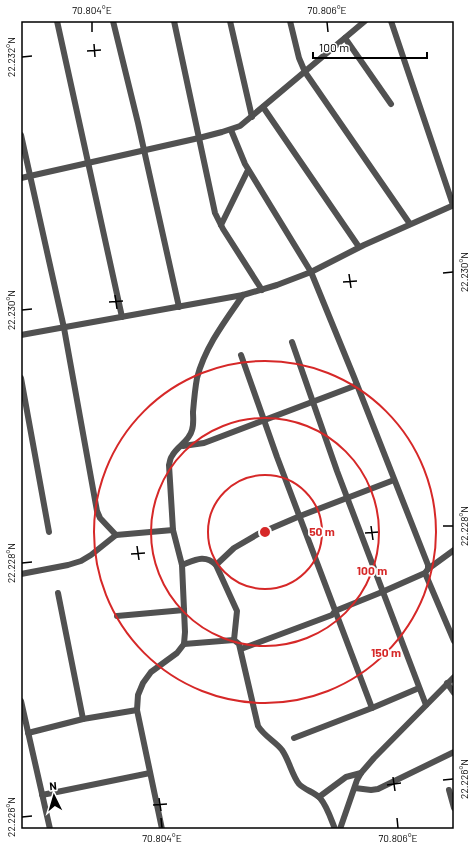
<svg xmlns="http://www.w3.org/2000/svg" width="475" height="850" viewBox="0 0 475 850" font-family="Barlow,sans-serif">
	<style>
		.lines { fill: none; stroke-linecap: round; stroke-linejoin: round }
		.minor { stroke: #515151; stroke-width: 6 }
		.ticks { fill: none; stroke: #000; stroke-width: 1.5 }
		.ring { fill: none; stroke: #d62828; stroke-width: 2 }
		.centre { fill: #d62828; stroke: #fff; stroke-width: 2 }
		.ring-label { font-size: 12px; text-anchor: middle; font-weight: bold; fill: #d62828; stroke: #fff; stroke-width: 3.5; stroke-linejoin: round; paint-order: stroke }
		.neatline { fill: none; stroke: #000; stroke-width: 1.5 }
		.ticks-label { font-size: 10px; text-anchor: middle; fill: #000 }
	</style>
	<rect width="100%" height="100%" fill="#fff"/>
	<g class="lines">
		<g class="minor">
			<polyline points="57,21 122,317"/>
			<polyline points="113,21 138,123 179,307"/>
			<polyline points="174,21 215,213 223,229 262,290"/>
			<polyline points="230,21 252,117"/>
			<polyline points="290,21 299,58 305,72 410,224"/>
			<polyline points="391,21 453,205"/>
			<polyline points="345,38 391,104"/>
			<polyline points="263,107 359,247"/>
			<polyline points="231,130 245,164 311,272 354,377 428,565 428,569 425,573 382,592 335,611 332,615 241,649"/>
			<polyline points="21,135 64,328 97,511 100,518 116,535"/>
			<polyline points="21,178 199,138 222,132 240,126 365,21"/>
			<polyline points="221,225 248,170"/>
			<polyline points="21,335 243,295 277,285 311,272 364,245 454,205"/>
			<polyline points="292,342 337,471 426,705"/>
			<polyline points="241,355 277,457 372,708"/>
			<polyline points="21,378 49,532"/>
			<polyline points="183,446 204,443 357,385"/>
			<path d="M182 565C195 560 205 554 216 565L237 611 234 640"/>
			<polyline points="216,565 234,548 258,534 300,516 394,480"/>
			<polyline points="428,569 454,550"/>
			<polyline points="425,573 454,641"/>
			<polyline points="21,574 68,565 81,561 91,555 116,535 173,530"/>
			<polyline points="58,593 83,719"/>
			<polyline points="117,616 184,610"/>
			<path d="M184 644 234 640 239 644 258 726C265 737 275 741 282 750 289 760 292 775 299 784 305 790 314 792 320 798 327 806 331 819 335 829"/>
			<polyline points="447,683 454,693"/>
			<polyline points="21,701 50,829"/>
			<polyline points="28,733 83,719 137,710"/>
			<polyline points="294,738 372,708 419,688"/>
			<polyline points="355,788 371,790 378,789 454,752"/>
			<polyline points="449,790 454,808"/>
			<polyline points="42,795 150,773"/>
			<polyline points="319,797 346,777 361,773"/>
			<path d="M162 829 137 710 138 695 143 683 151 672 177 653 184 644 185 632 182 565 173 530 169 465C170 462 170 458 172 456 177 446 189 442 192 430 194 424 193 417 193 412 194 400 195 389 197 378 205 347 225 321 243 295"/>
			<polyline points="340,829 357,780 361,773 374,758 454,677"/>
		</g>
	</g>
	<path class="ticks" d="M92 22V32M327 22 328 32M94 44 95 57M87 51 101 50M22 57 32 56M443 273 453 272M349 274 351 288M343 282 357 281M115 295 117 309M109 302 123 301M22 310 32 309M371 526 373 540M443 526H453M365 533 379 532M137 546 139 560M131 554 145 553M22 563 32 562M393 777 395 791M443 780 453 779M387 785 401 783M159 798 161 811M153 805 167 804M22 817 32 816M161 818 162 828M397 818 398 828"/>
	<g class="ring">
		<circle cx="265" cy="532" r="57"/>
		<circle cx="265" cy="532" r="114"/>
		<circle cx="265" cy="532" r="171"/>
	</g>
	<circle cx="265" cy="532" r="6" class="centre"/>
	<g class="ring-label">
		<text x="322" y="536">50 m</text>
		<text x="372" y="575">100 m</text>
		<text x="386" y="657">150 m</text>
	</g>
	<rect width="475" height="850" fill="none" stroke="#ffffff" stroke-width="44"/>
	<g transform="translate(54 796) rotate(355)" stroke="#ffffff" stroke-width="3" paint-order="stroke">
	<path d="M0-3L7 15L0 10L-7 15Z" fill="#000000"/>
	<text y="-6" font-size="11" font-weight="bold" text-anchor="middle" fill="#000000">N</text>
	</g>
	<path d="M313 52v6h114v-6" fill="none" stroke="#000000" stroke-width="2"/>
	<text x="319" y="52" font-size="12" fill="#000000" stroke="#ffffff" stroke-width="3" paint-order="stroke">100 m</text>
	<rect x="22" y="22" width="431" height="806" class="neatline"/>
	<g class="ticks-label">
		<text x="92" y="14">70.804°E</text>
		<text x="327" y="14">70.806°E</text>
		<text transform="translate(11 57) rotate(-90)" y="4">22.232°N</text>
		<text transform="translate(464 272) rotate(-90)" y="4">22.230°N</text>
		<text transform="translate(11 310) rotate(-90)" y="4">22.230°N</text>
		<text transform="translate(464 526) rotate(-90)" y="4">22.228°N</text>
		<text transform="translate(11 563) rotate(-90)" y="4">22.228°N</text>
		<text transform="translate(464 779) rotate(-90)" y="4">22.226°N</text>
		<text transform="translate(11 817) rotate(-90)" y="4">22.226°N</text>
		<text x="162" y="842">70.804°E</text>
		<text x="398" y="842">70.806°E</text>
	</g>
</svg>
